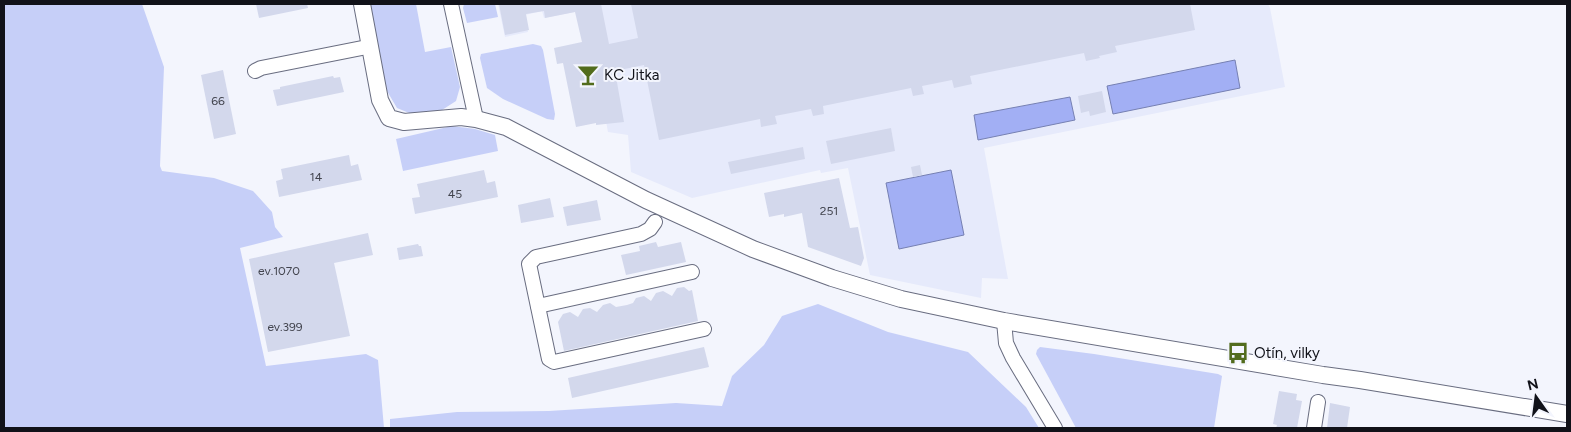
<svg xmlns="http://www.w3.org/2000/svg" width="1571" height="432" viewBox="0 0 1571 432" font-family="Figtree,sans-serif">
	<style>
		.built { fill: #e6eafb }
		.green { fill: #c6cff8 }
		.water { fill: #a2aff4; stroke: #7680b2 }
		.building { fill: #d3d8ec }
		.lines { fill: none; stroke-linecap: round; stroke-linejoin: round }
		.minor-casing { stroke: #696d80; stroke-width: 16 }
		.tertiary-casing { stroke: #696d80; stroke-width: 18 }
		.minor { stroke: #fff; stroke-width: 14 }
		.tertiary { stroke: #fff; stroke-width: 16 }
		.labels { text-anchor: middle; stroke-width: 4; stroke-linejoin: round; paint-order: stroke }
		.number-label { font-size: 12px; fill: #42444e }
		.poi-label { font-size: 15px; fill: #111219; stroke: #f3f5fd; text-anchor: start }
	</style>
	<rect width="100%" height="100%" fill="#f3f5fd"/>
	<polygon class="built" points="498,4 1268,4 1270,8 1285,87 984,148 1008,279 982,278 981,298 870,275 848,168 821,173 820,170 692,198 631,172 628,135 608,132 606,121 600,7 544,18 542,11 525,15 528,32 505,37"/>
	<g class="green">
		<polygon points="4,4 142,4 164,67 160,166 162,171 214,178 253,191 272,212 275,227 283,237 240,248 266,366 366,354 378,360 384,428 4,428"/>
		<polygon points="369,4 416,4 425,52 451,47 460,87 456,101 442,110 414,115 397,108 387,91"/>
		<polygon points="464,4 495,4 498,17 467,23 463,8"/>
		<polygon points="533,44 541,46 543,50 555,114 554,120 547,119 503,99 487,88 480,58 481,54"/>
		<polygon points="452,126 475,129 495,135 498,151 403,171 396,139"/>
		<polygon points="818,304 888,332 968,352 1026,407 1039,428 390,428 390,419 457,412 549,411 676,403 722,406 732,376 764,345 782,316"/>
		<polygon points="1040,347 1094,354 1218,374 1222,376 1214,428 1076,428 1036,354 1037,350"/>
	</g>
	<g class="water">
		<polygon points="1235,60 1240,88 1113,114 1107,86"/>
		<polygon points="1070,97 1075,120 978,140 974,115"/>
		<polygon points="951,170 964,235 899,249 886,183"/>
	</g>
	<g class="building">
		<polygon points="256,4 307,4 308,8 259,18"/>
		<polygon points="499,4 601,4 609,44 638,38 631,4 1190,4 1195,30 1115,46 1117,52 1099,56 1100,58 1086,61 1084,53 970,76 972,84 954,88 952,80 922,86 924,94 913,96 911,88 823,106 824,114 813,116 811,109 775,116 777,124 761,127 760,119 659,140 644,65 615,71 624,122 596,125 596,123 576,127 563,63 557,64 554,48 582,42 575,12 545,18 544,11 526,14 529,30 505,35"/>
		<polygon points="223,70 236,134 214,139 201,75"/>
		<polygon points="333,76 334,78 340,77 344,92 277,106 273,90 280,89 280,87"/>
		<polygon points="1102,91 1106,112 1090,116 1089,111 1081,113 1078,96"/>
		<polygon points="891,128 895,151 831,164 826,141"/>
		<polygon points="803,147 805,159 731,174 728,162"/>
		<polygon points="349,155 351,166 358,164 362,180 279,197 276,181 283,179 281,169"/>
		<polygon points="920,165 922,175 913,177 911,167"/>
		<polygon points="484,170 487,183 495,181 498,197 415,214 412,198 420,197 417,184"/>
		<polygon points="839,178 850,228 858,227 864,258 861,266 808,247 802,213 784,217 784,214 769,217 764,193"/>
		<polygon points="550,198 554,217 521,223 518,205"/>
		<polygon points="597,200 601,220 567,226 563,207"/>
		<polygon points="368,233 373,255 334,263 350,336 268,352 249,259"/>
		<polygon points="656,242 658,247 681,242 686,262 626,275 621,255 640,251 639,246"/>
		<polygon points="418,244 419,246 421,246 423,256 399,260 397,248"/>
		<polygon points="684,287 689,291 692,290 698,321 564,351 558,322 563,314 570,312 578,317 583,309 590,308 597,312 603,305 610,303 616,307 627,305 633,303 636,298 644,296 651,301 656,293 663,291 672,296 677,288"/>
		<polygon points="704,347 709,367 572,398 568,378"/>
		<polygon points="1279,391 1297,394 1296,400 1302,401 1297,428 1276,428 1277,425 1273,424"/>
		<polygon points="1330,403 1350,407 1347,428 1327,428"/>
	</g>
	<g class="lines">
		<g class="minor-casing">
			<g id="minor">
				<polyline points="451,4 476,119"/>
				<polyline points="255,71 261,68 362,48"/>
				<polyline points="655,222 650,229 641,234 536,257 529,264 549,359 554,362 704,329"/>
				<polyline points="538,306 692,272"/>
				<polyline points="1004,321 1006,343 1013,358 1055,428"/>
				<polyline points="1314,428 1318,402"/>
			</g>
		</g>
		<g class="tertiary-casing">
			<polyline id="tertiary" points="362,4 380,100 389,118 404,122 461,117 476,119 506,127 646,200 753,249 832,278 901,299 1004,321 1323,375 1360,380 1567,414"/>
		</g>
		<use href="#minor" class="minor"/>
		<use href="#tertiary" class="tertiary"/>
	</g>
	<defs>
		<g id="bar-bare" transform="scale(1.725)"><path d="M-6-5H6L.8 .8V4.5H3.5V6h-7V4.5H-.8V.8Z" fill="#526c1d" stroke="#f3f5fd" stroke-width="2.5" paint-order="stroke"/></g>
		<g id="bus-bare" transform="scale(1.725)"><path d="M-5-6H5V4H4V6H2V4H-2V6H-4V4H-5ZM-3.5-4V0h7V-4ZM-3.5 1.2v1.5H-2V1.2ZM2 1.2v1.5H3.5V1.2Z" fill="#526c1d" stroke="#f3f5fd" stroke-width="2.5" paint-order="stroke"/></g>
	</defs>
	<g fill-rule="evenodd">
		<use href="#bar-bare" x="588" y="75"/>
		<use href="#bus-bare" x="1238" y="353"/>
	</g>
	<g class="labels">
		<g class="number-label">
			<text x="218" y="105">66</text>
			<text x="316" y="181">14</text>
			<text x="455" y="198">45</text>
			<text x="829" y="215">251</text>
			<text x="279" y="275">ev.1070</text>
			<text x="285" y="331">ev.399</text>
		</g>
		<g class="poi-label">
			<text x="604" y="80">KC Jitka</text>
			<text x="1254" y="358">Otín, vilky</text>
		</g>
	</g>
	<rect width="1571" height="432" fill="none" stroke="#111219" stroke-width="10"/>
	<g transform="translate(1536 397) rotate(346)" stroke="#f3f5fd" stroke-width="4" paint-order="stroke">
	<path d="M0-4L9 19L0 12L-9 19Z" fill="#111219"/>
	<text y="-8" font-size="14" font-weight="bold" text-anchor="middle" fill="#111219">N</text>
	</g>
</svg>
